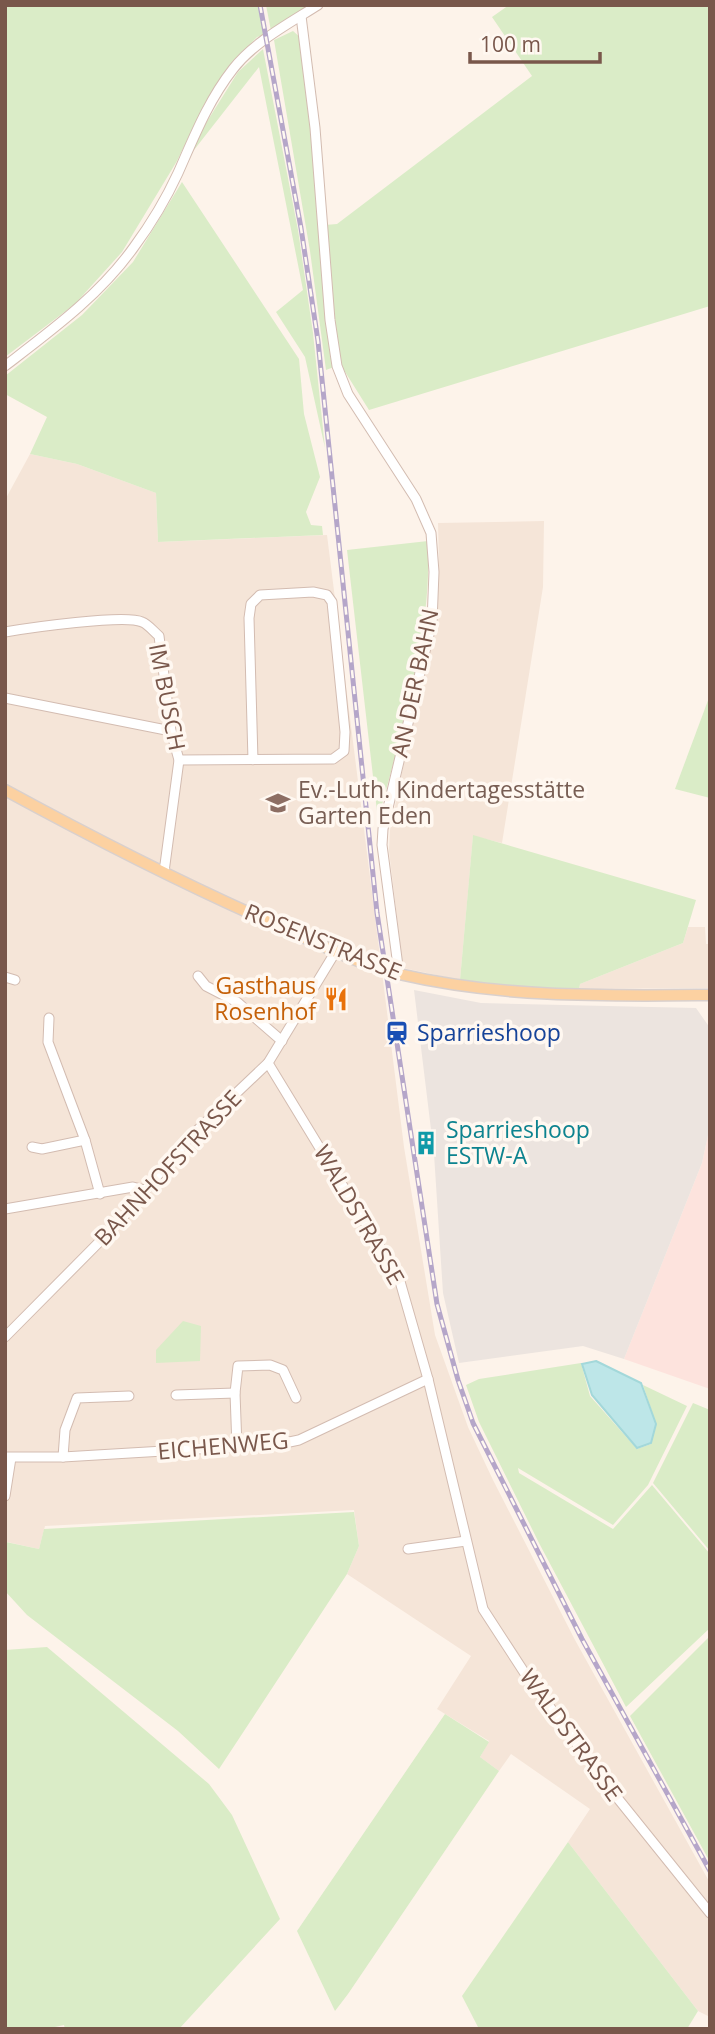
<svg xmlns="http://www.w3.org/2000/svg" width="715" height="2034" viewBox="0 0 715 2034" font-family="'Open Sans',sans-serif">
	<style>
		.residential { fill: #f5e5d8 }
		.commercial { fill: #fde3dd }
		.industrial { fill: #ece4df }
		.green { fill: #daecc7 }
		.water { fill: #bde6e8; stroke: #a3d8da; stroke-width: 2 }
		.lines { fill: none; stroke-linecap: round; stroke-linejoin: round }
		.minor-casing { stroke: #d3bcb1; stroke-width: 11 }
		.major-casing { stroke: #d9d0cd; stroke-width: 13 }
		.minor { stroke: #fff; stroke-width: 9 }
		.major { stroke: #fcd1a1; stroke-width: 10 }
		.rail-casing { stroke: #b5a6c9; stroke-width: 5 }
		.rail { stroke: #fff8f1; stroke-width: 2.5; stroke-dasharray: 8; stroke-linecap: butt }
		.labels { text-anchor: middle; stroke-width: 7; stroke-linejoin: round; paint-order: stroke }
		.street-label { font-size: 23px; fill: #79574b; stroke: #fff8f1 }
		.education-label { font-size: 23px; fill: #785e54; stroke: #fff8f1; text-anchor: start }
		.food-label { font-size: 23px; fill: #c56008; stroke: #fff8f1; text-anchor: end }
		.transit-label { font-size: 23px; fill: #164399; stroke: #fff8f1; text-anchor: start }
		.culture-label { font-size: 23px; fill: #0d838f; stroke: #fff8f1; text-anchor: start }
	</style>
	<rect width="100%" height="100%" fill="#fdf3ea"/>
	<g class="residential">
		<polygon points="30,454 77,464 156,493 158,542 327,535 404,1147 435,1335 468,1427 493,1480 575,1640 710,1883 710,2017 698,2011 568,1842 590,1809 511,1754 499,1771 480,1757 489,1741 437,1709 471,1656 347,1574 359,1546 354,1510 45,1526 39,1549 7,1542 5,1547 5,500"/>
		<polygon points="544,521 543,587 502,843 473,836 460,980 403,968 389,851 390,830 437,605 439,567 438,523"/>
		<polygon points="688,927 705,927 706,944 710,944 710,988 579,989 580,984 683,943"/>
	</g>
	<polygon class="commercial" points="710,1126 710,1389 624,1359 702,1163"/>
	<polygon class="industrial" points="414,990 481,1003 696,1008 710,1028 710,1126 702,1163 624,1359 583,1346 459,1363 443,1293 434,1154"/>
	<g class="green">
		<polygon points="5,5 258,5 264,35 257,37 228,68 204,105 177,161 122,252 75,304 5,357"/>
		<polygon points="266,5 311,5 271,31"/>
		<polygon points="509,5 710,5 710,306 369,410 342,367 333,318 325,225 337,224 532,76 492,17"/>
		<polygon points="293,31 302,39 334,367 326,370 310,251 274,40"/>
		<polygon points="263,49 298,230 313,333 325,448 305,357 276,312 303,290 259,67 194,150 196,139 238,72"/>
		<polygon points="182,182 299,359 304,414 320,477 306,512 311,525 322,526 323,535 158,542 156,493 77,464 30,454 47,417 5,394 5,376 82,315 133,262"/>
		<path d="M428 541C432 636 402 729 378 820L347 550Z"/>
		<polygon points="710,695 710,798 675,789"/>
		<polygon points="473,835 696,900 683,943 580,984 579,989 487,985 460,980"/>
		<polygon points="183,1321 201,1326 200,1361 156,1363 156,1350"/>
		<polygon points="581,1363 590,1396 637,1449 651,1444 656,1424 643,1385 687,1406 648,1485 613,1525 518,1468 519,1473 613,1529 652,1485 710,1554 710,1628 626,1707 539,1543 479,1422 466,1385 479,1379"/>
		<polygon points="693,1403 710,1410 710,1551 653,1483"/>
		<polygon points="354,1512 359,1546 347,1574 219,1769 178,1731 27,1615 5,1591 6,1542 39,1549 44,1529"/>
		<polygon points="710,1636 710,1862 630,1716"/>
		<polygon points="47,1647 209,1784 232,1815 280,1919 179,2029 65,2029 64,2025 46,2029 5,2029 5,1650"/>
		<polygon points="445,1714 489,1742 480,1757 499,1771 348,1994 335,2011 297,1931"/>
		<polygon points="568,1842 698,2011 687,2029 479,2029 462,1996"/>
	</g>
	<polygon class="water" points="596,1361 641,1383 656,1424 651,1443 637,1448 592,1395 582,1364"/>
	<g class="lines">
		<g class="minor-casing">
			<g id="minor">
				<polyline points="301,16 315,128 330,320 337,366 348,394 416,499 431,533 434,572 432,622 383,829 382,845 398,966 398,974"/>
				<path d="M5 366C52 330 100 295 134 247 151 224 166 199 178 173 194 137 208 101 233 69 254 42 288 24 318 5"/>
				<path d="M5 632C28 628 125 614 142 622 148 624 154 632 159 636L171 731 179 760 164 872"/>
				<polyline points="5,698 171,731"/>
				<polyline points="179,760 333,759 344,751 345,732 332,602 327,595 313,592 260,595 251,604 249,618 253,760"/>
				<polyline points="198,976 206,986 237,1002 282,1041"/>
				<polyline points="5,977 15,980"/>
				<polyline points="49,1018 48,1042 85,1140 100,1194"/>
				<polyline points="268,1063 399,1278 428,1379 483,1609 524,1672 611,1790 710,1913"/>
				<polyline points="32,1147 42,1149 85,1140"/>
				<polyline points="5,1209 133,1187 145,1190"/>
				<polyline points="5,1337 120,1221 187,1140 268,1063 336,951"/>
				<polyline points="176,1395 235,1393"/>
				<polyline points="237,1447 235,1393 238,1366 270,1365 283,1370 296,1398"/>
				<polyline points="5,1457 63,1457 280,1444 299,1440 428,1379"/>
				<polyline points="63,1457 65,1430 77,1398 129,1396"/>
				<polyline points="5,1496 11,1458"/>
				<polyline points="408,1549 466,1541"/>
			</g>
		</g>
		<g class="major-casing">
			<path id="major" d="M5 790C95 839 187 886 281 927 319 944 358 964 399 974 502 998 604 996 710 995"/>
		</g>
		<use href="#minor" class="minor"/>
		<use href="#major" class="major"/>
		<g class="rail-casing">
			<polyline id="rail" points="260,5 301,228 318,341 377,913 437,1304 458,1380 473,1423 582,1639 710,1871"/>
		</g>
		<use href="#rail" class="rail"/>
	</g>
	<defs>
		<g id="school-bare" transform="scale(1.89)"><path d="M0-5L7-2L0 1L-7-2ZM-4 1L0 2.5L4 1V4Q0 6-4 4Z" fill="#8d6e63" stroke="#fff8f1" stroke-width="2.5" paint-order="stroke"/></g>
		<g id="restaurant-bare" transform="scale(1.89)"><path d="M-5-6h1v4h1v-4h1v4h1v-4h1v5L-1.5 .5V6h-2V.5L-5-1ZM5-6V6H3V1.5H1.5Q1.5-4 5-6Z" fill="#e8710a" stroke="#fff8f1" stroke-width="2.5" paint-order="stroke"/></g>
		<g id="station-bare" transform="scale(1.89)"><path d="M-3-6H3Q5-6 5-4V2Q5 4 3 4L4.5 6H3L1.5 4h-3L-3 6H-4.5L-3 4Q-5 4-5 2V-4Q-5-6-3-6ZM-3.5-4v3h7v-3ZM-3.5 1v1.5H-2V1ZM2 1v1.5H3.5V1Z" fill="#1a4fb4" stroke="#fff8f1" stroke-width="2.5" paint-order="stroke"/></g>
		<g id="building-bare" transform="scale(1.89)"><path d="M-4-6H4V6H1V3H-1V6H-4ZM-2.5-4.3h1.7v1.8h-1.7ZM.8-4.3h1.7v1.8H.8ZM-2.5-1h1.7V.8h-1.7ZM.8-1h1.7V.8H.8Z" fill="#0f9aa8" stroke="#fff8f1" stroke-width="2.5" paint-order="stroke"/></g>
	</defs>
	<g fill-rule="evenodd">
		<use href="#school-bare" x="278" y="803"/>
		<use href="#restaurant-bare" x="336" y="999"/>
		<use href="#station-bare" x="397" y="1033"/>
		<use href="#building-bare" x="426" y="1143"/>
	</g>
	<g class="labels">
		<g class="street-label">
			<text transform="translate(415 683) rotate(-78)" y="8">AN DER BAHN</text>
			<text transform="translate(167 697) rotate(79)" y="8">IM BUSCH</text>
			<text transform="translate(323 942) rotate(22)" y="8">ROSENSTRASSE</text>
			<text transform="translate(168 1168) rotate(-47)" y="8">BAHNHOFSTRASSE</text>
			<text transform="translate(359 1215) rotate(60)" y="8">WALDSTRASSE</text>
			<text transform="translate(223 1446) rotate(-5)" y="8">EICHENWEG</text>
			<text transform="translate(571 1735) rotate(54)" y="8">WALDSTRASSE</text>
		</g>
		<g class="education-label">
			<text x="298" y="798">Ev.-Luth. Kindertagesstätte<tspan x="298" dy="26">Garten Eden</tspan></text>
		</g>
		<g class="food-label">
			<text x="316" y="994">Gasthaus<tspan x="316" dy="26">Rosenhof</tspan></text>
		</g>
		<g class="transit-label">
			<text x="417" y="1041">Sparrieshoop</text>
		</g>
		<g class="culture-label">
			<text x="446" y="1138">Sparrieshoop<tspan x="446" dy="26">ESTW-A</tspan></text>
		</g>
	</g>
	<rect width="715" height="2034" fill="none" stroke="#79574b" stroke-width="14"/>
	<path d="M470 52v10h130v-10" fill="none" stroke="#79574b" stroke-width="3.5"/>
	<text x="480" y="52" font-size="21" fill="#79574b" stroke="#fff8f1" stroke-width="5" paint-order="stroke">100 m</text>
</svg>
